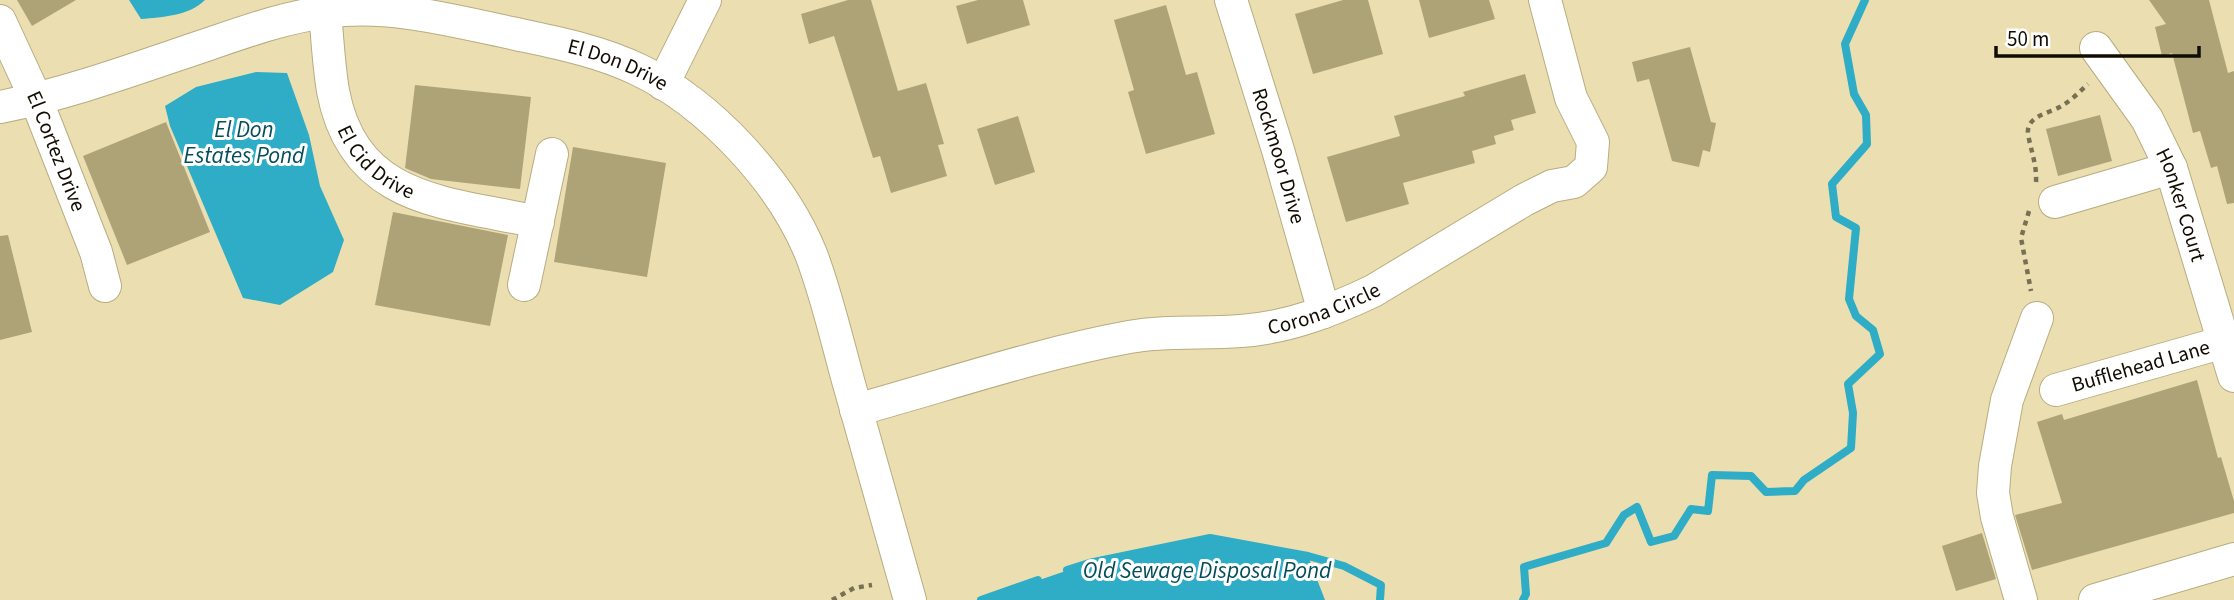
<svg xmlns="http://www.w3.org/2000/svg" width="2234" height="600" viewBox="0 0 2234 600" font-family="'Source Sans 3',sans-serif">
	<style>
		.water { fill: #2facc6 }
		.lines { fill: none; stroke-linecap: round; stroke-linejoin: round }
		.stream { stroke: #2facc6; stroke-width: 8 }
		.building { fill: #aea377 }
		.minor-casing { stroke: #b8ac80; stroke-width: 34 }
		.path { stroke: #787054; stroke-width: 4.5; stroke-dasharray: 5 5; stroke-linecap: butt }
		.minor { stroke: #fff; stroke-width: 32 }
		.labels { text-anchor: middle; stroke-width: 6; stroke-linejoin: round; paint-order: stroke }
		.street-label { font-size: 21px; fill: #110c01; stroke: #fff }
		.water-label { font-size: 23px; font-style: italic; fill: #044e5c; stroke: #fff }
	</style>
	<rect width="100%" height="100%" fill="#ebdfb1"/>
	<g class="water">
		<path d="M129 0H205C189 16 163 17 141 19Z"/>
		<polygon points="256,72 287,73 309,135 320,186 344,240 333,272 280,305 243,298 170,126 165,106 196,87"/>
		<polygon points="1210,538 1308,556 1325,600 981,600 1089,563"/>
	</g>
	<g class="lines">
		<g class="stream">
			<polyline points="1067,570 1089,563 1210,538 1308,556 1344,566 1381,585 1380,600"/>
			<polyline points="981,600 1038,580"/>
			<polyline points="1523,600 1526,594 1524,567 1606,543 1624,515 1637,507 1651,542 1674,536 1691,509 1708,511 1712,475 1751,476 1766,492 1795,491 1804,480 1851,448 1853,413 1848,384 1880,354 1873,330 1856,316 1849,299 1856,228 1836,217 1832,184 1867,144 1866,115 1854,94 1845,44 1865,0"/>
		</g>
	</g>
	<g class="building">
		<polygon points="17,0 76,0 32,26"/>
		<polygon points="848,0 871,0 898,91 926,83 944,144 938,145 947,176 891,193 880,156 873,158 834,36 809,44 801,14"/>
		<polygon points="978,0 1023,0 1030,25 967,44 956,6"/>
		<polygon points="1343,0 1368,0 1383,54 1313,74 1295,14"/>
		<polygon points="1419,0 1489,0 1495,19 1429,38"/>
		<polygon points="2149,0 2209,0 2228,73 2234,71 2234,203 2227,204 2217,166 2211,168 2200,131 2193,133 2172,53 2162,56 2155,27 2166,24"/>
		<polygon points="1166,5 1186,75 1197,72 1215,134 1146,154 1128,92 1134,90 1114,20"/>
		<polygon points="1690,47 1711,122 1716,123 1710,152 1703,150 1699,167 1672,161 1649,79 1637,82 1632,62"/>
		<polygon points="1525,74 1536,113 1511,120 1514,130 1494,136 1496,144 1472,151 1475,163 1403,183 1409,204 1346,222 1327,157 1400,136 1394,116 1465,96 1463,92"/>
		<polygon points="415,85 531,97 520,189 431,179 405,168"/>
		<polygon points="2100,115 2112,161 2058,176 2046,129"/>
		<polygon points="1018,116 1035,172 995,185 977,129"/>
		<polygon points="166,122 210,232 127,265 83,156"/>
		<polygon points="573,147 666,163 647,277 554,262"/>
		<polygon points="393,212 508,235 490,326 375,305"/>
		<polygon points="8,235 32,332 0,340 0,236"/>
		<polygon points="2197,380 2218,458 2221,457 2234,501 2234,513 2032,570 2015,515 2062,503 2037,422 2062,414 2064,420"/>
		<polygon points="1982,533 1996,579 1956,591 1942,546"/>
	</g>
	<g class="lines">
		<g class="minor-casing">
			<g id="minor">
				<path id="s1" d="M324 0C327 30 328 61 333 91 354 203 447 202 538 222"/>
				<path id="s2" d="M1231 0 1278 150 1324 312"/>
				<path id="s3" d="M0 21 36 99 96 252 105 286"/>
				<path id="s4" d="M2096 48 2147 119 2171 168 2234 376"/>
				<polyline points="663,84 705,0"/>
				<path id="s5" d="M0 107C71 93 140 67 209 44 247 31 286 17 326 12 390 3 454 21 516 34 558 43 600 51 639 70 710 104 782 182 811 254 827 296 837 341 849 384 869 456 889 528 910 600"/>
				<polyline points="2055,202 2171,168"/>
				<polyline points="524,285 552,154"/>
				<path id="s6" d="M2056 390 2224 342"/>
				<path id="s7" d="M856 410C947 385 1037 354 1129 337 1166 330 1203 334 1241 331 1287 328 1331 311 1373 291L1524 200 1552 186 1574 182 1591 167 1593 142 1571 98 1545 0"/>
				<polyline points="2021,600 1997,517 1993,493 1995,466 2007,400 2037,318"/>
				<polyline points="2095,600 2234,559"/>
			</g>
		</g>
		<g class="path">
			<path d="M2036 182C2037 165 2031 151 2028 134 2026 115 2050 114 2063 105 2072 100 2080 91 2088 84"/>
			<polyline points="2029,211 2021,238 2031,291"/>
			<polyline points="832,600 854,588 872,585"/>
		</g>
		<use href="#minor" class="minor"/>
	</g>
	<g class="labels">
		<g class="street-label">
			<text dy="7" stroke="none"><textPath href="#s5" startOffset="639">El Don Drive</textPath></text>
			<text dy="7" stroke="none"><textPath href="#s3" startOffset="142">El Cortez Drive</textPath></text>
			<text dy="7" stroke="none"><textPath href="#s1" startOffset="178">El Cid Drive</textPath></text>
			<text dy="7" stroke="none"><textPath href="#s2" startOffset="163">Rockmoor Drive</textPath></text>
			<text dy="7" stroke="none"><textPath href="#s4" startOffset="180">Honker Court</textPath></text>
			<text dy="7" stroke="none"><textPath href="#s7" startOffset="481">Corona Circle</textPath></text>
			<text dy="7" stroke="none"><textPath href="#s6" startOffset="88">Bufflehead Lane</textPath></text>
		</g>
		<g class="water-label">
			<text x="244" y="137">El Don<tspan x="244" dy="26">Estates Pond</tspan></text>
			<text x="1207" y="578">Old Sewage Disposal Pond</text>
		</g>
	</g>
	<path d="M1996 46v10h203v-10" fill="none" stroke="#110c01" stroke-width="3.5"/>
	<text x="2007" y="46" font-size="21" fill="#110c01" stroke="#ffffff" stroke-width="5" paint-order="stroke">50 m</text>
</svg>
